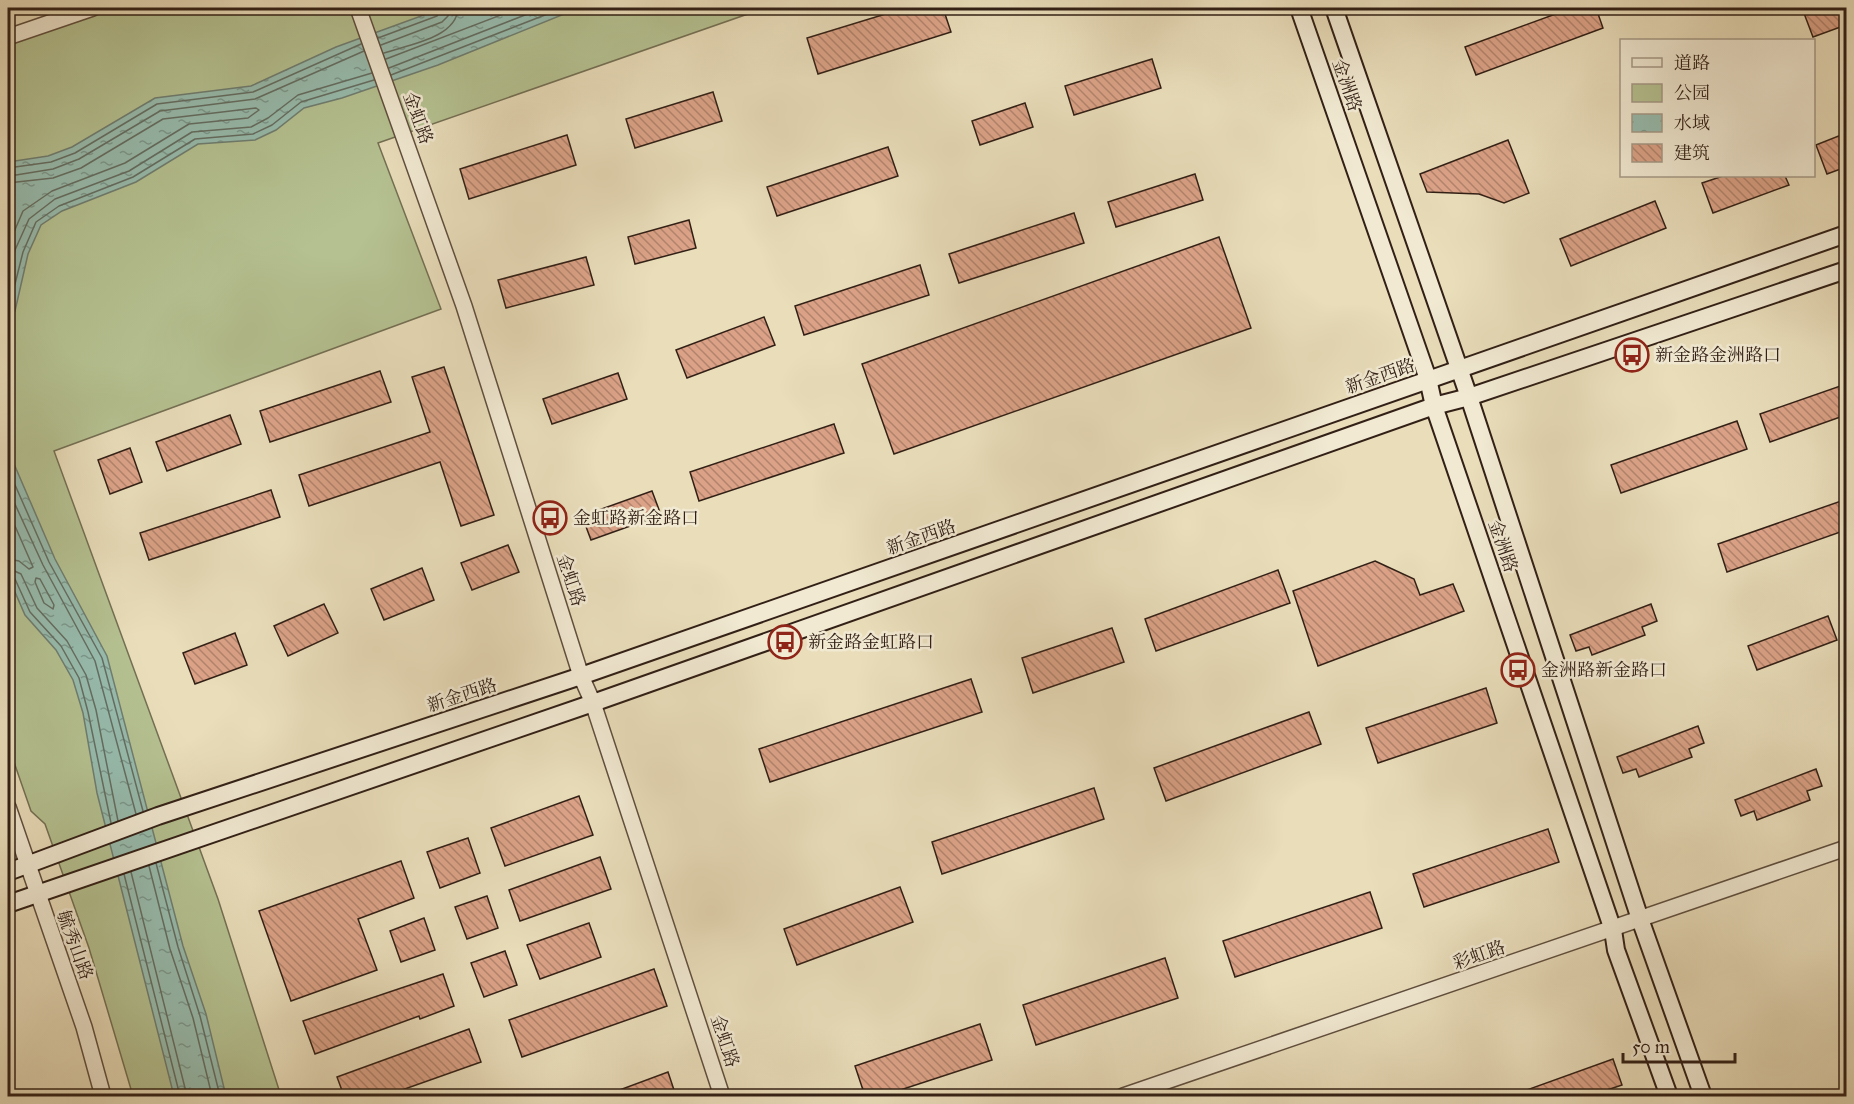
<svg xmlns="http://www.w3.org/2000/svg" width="1854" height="1104" viewBox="0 0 1854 1104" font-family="'IM FELL Great Primer','Noto Serif SC',serif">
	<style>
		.green { fill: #b5c191; stroke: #747054; stroke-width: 1.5 }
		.water { fill: url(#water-ripples); stroke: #6f7e71; stroke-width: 1.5 }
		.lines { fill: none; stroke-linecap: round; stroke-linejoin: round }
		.shore { stroke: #646e62; stroke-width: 1.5 }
		.building { fill: url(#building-back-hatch); stroke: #322016; stroke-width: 1.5 }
		.tertiary-casing { stroke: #604f3f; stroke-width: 18 }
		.secondary-casing { stroke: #322016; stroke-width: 20 }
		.tertiary { stroke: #f1e9d2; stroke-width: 15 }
		.secondary { stroke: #f1e9d2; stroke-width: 16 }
		.labels { text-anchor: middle; stroke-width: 5; stroke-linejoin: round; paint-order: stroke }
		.street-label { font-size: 18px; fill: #322016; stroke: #f1e9d2 }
		.poi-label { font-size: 18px; fill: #322016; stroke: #f1e9d2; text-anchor: start }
	</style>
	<defs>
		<pattern id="water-ripples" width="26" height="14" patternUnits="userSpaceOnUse" patternTransform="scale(1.5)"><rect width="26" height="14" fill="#97bcae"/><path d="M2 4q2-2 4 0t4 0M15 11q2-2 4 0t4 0" fill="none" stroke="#7c988d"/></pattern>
		<pattern id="building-back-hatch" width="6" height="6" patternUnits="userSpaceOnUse" patternTransform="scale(1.5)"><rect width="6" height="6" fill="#dba287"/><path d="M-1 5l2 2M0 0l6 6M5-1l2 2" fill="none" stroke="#b2846d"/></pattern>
	</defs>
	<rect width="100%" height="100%" fill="#e9ddba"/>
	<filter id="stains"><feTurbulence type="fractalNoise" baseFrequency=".00333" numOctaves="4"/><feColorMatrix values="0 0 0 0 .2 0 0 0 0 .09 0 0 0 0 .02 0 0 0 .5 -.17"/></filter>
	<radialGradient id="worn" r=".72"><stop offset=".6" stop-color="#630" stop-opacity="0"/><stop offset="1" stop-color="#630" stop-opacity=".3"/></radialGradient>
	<polygon class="green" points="93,8 765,8 378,143 441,309 54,451 218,899 281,1096 133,1096 89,948 45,824 31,811 8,745 8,37"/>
	<g class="water">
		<polygon points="443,8 579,8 438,65 342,98 304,108 276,130 255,140 198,144 136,182 62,211 41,225 28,254 15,311 8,324 8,158 15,161 48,156 72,147 155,98 251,86 336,47"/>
		<polygon points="8,450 55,559 107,656 183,946 206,1014 226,1096 174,1096 97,793 83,713 73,680 56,650 25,615 8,576"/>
	</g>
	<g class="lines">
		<g class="shore">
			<polyline points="378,38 437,16 442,8"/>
			<polyline points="381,45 442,22 448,16 449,8"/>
			<path d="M384 53C407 45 457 38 458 8"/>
			<polyline points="386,59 519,8"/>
			<polyline points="389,68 543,8"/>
			<polyline points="391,75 563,8"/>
			<polyline points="8,165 15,167 51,162 75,153 157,104 253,92 361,44"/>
			<polyline points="8,173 16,175 53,169 79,159 160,111 255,99 364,51"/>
			<polyline points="8,183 53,178 81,168 163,119 256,108 259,110 248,118 189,124 125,163 52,191 23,211 8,246"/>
			<polyline points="8,285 15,250 29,219 55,199 129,171 192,132 251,127 268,118 298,95 372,73"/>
			<polyline points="8,312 23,252 36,222 59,206 133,177 195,139 253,134 272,125 301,102 374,80"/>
			<polyline points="8,469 49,562 102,658 143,811"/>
			<polyline points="8,489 43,565 95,661 136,814"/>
			<polyline points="8,510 33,567 29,569 19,561 8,559"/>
			<polyline points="8,568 21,574 37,608 67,641 86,675 96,710 118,821"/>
			<polyline points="8,576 15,579 30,612 61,646 79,678 88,712 111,823"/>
			<polygon points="36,578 40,579 54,605 53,609 44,603 35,582"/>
			<polyline points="156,863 178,947 200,1016 220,1096"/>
			<polyline points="149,866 170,949 193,1018 212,1096"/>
			<polyline points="131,872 187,1096"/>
			<polyline points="124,874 180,1096"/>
		</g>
	</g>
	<g class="building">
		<polygon points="905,8 943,8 951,32 818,74 807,38"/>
		<polygon points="1572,8 1596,8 1603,28 1476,75 1465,47"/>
		<polygon points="1802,8 1846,8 1846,25 1813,37"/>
		<polygon points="1152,59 1161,88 1074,115 1065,86"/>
		<polygon points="713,92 722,121 635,148 626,119"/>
		<polygon points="1025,103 1033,127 980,145 972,121"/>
		<polygon points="1846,133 1846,167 1827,174 1816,145"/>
		<polygon points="567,135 576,165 469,199 460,169"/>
		<polygon points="1508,140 1529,193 1504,203 1479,194 1427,192 1420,174"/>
		<polygon points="888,147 898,176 777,216 767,187"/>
		<polygon points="1195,174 1203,200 1116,227 1108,202"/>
		<polygon points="1723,176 1785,176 1789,185 1713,213 1702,183"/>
		<polygon points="1655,201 1666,228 1571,266 1560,239"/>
		<polygon points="1074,213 1084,243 959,283 949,254"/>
		<polygon points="689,220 696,248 635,264 628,237"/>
		<polygon points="1219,237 1251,328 894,454 862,364"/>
		<polygon points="586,257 594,285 506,308 498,280"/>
		<polygon points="920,265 929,295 804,335 795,306"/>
		<polygon points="764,317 775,345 687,378 676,350"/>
		<polygon points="444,367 494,515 461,526 440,462 309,506 299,475 430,432 412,377"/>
		<polygon points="380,371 391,402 270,442 260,411"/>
		<polygon points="618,373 627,399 552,424 543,399"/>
		<polygon points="1846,384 1846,415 1770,442 1760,414"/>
		<polygon points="230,415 241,444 167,471 156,442"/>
		<polygon points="1737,421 1747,449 1621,493 1611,465"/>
		<polygon points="834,424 844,453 699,501 690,472"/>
		<polygon points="130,448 142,482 110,494 98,460"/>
		<polygon points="271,490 280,517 149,560 140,533"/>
		<polygon points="652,491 661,515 591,540 582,516"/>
		<polygon points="1844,500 1846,530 1727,572 1718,544"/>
		<polygon points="508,545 519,572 472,590 461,563"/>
		<polygon points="1375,561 1414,579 1420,595 1453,584 1464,611 1318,666 1293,591"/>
		<polygon points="422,568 434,600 384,620 371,589"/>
		<polygon points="1278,570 1290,603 1156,651 1145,619"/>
		<polygon points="324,604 338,633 288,656 274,626"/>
		<polygon points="1651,604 1657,621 1642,627 1645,635 1592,655 1589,647 1576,651 1570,635"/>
		<polygon points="1828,616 1837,640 1757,670 1748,646"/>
		<polygon points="1112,628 1124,662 1033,693 1022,658"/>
		<polygon points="235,633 247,665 195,684 183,653"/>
		<polygon points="971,679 982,712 770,782 759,749"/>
		<polygon points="1486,688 1497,723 1378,763 1366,728"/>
		<polygon points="1309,712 1321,744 1166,801 1154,768"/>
		<polygon points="1698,726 1704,743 1689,749 1692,757 1639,777 1636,769 1623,773 1617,757"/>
		<polygon points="1816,769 1822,786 1807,791 1810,800 1757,820 1754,811 1741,816 1735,800"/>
		<polygon points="1094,788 1104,819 942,874 932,842"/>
		<polygon points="579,796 593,835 505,866 491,828"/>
		<polygon points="1548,829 1559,862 1424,907 1413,874"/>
		<polygon points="468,838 480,873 440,888 427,852"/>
		<polygon points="600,857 611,889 520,921 509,890"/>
		<polygon points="401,861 414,898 358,919 377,970 291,1001 259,911"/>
		<polygon points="900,887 913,922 797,965 784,929"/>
		<polygon points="1370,892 1382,928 1235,977 1223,941"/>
		<polygon points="487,896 498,928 467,939 455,907"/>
		<polygon points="424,918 435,950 401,962 390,931"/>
		<polygon points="589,923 601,957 540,979 527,945"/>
		<polygon points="505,951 517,985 484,997 471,963"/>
		<polygon points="1165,958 1178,998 1036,1045 1023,1005"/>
		<polygon points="654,969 667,1006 522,1057 509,1020"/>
		<polygon points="443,974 454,1006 420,1019 419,1016 315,1054 303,1021"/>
		<polygon points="980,1024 992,1060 882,1096 865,1096 855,1066"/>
		<polygon points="469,1029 481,1062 385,1096 344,1096 337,1077"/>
		<polygon points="1613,1059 1622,1085 1607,1090 1609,1096 1510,1096"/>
		<polygon points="668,1072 676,1096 606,1096 606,1095"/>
	</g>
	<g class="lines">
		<g class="tertiary-casing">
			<g id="tertiary">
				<polyline points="358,8 464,306 581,676 593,703 722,1096"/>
				<polyline points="8,37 93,8"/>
				<polyline points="8,807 84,1027 103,1096"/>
				<polyline points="1123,1096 1846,848"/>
			</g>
		</g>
		<g class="secondary-casing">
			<g id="secondary">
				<polyline points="1299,8 1428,379 1434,406 1613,930 1616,950 1669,1096"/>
				<polyline points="1334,8 1469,397 1640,919 1703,1096"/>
				<polyline points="8,872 158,816 581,676 1846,234"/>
				<polyline points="8,904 593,703 1434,406 1469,397 1846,270"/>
			</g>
		</g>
		<use href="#tertiary" class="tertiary"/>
		<use href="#secondary" class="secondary"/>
	</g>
	<defs>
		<g id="bus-ring" transform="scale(1.725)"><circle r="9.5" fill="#f1e9d2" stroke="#8f2418" stroke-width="1.5"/><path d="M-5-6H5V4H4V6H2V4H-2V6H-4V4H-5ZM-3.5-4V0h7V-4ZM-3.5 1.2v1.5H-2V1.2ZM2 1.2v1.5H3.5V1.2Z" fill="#8f2418"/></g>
	</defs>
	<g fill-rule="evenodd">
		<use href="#bus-ring" x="1632" y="355"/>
		<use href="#bus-ring" x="550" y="518"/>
		<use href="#bus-ring" x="785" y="642"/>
		<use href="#bus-ring" x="1518" y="670"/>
	</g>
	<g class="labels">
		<g class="street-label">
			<text transform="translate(1347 85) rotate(71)" y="6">金洲路</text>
			<text transform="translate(418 118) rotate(70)" y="6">金虹路</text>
			<text transform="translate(1380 376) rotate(-19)" y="6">新金西路</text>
			<text transform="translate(921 537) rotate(-19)" y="6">新金西路</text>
			<text transform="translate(1503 546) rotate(71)" y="6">金洲路</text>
			<text transform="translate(571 580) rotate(72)" y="6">金虹路</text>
			<text transform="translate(462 695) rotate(-18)" y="6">新金西路</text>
			<text transform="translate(75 945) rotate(70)" y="6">毓秀山路</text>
			<text transform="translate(1479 955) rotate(-19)" y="6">彩虹路</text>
			<text transform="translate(725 1041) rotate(72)" y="6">金虹路</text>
		</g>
		<g class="poi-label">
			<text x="1655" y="361">新金路金洲路口</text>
			<text x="573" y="524">金虹路新金路口</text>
			<text x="808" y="648">新金路金虹路口</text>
			<text x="1541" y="676">金洲路新金路口</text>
		</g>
	</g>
	<rect width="1854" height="1104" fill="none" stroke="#e9ddba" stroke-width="30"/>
	<rect x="9" y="9" width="1836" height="1086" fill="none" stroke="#322016" stroke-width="3"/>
	<rect x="15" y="15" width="1824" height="1074" fill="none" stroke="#322016" stroke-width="1.5"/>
	<rect x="1620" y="39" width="195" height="138" fill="#f1e9d2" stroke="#a59987" stroke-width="1.5"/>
	<rect x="1632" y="58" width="30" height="9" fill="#f1e9d2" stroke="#a59987" stroke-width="1.5"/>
	<text x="1674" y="69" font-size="18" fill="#322016">道路</text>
	<rect x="1632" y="84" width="30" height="18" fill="#b5c191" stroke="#a59987" stroke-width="1.5"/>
	<text x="1674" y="99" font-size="18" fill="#322016">公园</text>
	<rect x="1632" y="114" width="30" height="18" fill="url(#water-ripples)" stroke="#a59987" stroke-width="1.5"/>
	<text x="1674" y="129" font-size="18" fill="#322016">水域</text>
	<rect x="1632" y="144" width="30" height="18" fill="url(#building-back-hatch)" stroke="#a59987" stroke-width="1.5"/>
	<text x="1674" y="159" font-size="18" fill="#322016">建筑</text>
	<path d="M1623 1053v9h112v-9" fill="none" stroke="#322016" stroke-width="3"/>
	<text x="1632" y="1053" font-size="18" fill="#322016" stroke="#f1e9d2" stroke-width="4.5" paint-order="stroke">50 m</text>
	<rect width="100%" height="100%" filter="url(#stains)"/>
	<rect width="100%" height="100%" fill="url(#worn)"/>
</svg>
